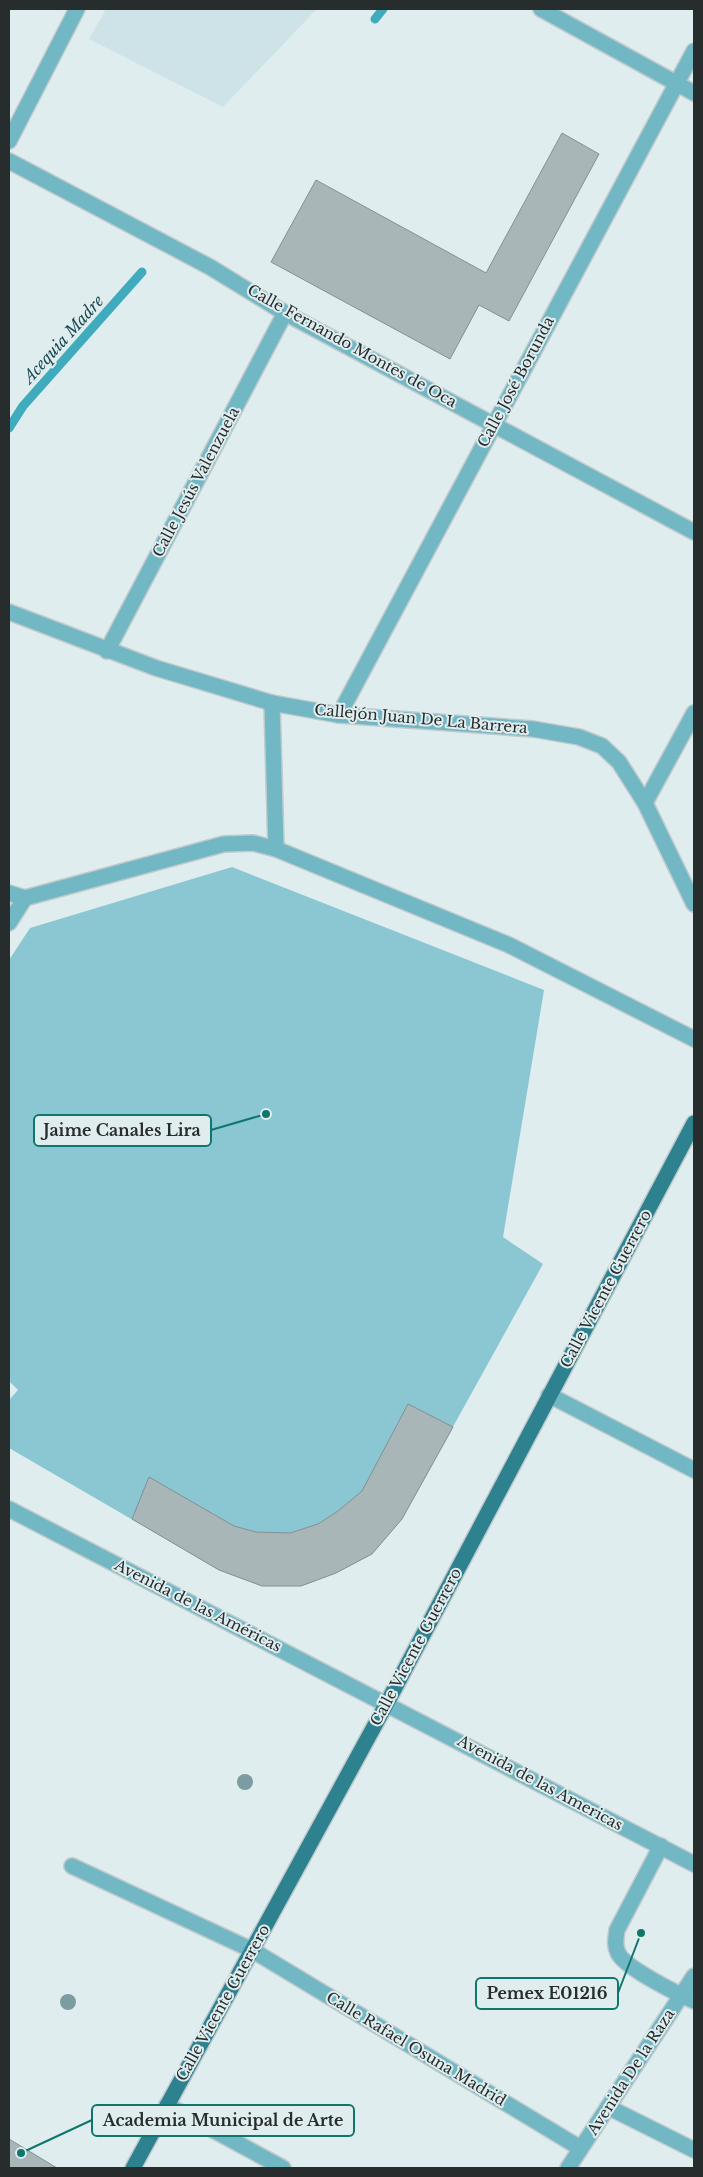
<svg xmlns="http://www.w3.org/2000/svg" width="703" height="2177" viewBox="0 0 703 2177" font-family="'Libre Baskerville',serif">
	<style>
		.built { fill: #cde3e7 }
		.green { fill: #8bc7d2 }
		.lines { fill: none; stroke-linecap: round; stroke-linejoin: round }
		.stream { stroke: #3fabbd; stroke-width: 9 }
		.building { fill: #a9b6b8; stroke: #849093 }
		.minor-casing { stroke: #bfcacc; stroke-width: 18 }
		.major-casing { stroke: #bfcacc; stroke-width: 18 }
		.minor { stroke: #72b7c4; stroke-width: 15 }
		.major { stroke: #2e8290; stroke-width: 15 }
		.tree { fill: #7c9ca1 }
		.labels { text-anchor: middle; stroke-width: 4; stroke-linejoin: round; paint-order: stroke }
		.street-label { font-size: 15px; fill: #272c2d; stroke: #e0edef }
		.water-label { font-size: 16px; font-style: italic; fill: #1b4a52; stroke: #e0edef }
		.leader { fill: none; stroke: #0f766e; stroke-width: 2 }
		.callout-dot { fill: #0f766e; stroke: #e0edef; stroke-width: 2 }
		.callout { fill: #e0edef; stroke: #0f766e; stroke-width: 2 }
		.callout-label { font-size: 16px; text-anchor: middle; font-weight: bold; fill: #272c2d }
	</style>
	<rect width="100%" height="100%" fill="#e0edef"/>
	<polygon class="built" points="106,9 317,9 223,107 89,39"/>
	<polygon class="green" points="232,867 544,990 503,1237 543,1264 402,1519 372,1554 336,1573 301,1586 262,1586 219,1570 9,1448 9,1400 18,1390 9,1381 9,960 30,928"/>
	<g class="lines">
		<g class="stream">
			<polyline points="375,19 383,9"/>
			<polyline points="9,428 23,406 142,272"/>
		</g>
	</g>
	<g class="building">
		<polygon points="562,133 599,154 509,321 479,305 450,359 271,262 316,180 486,273"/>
		<polygon points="408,1404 453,1427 402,1519 372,1554 336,1573 301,1586 262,1586 219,1570 132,1519 149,1477 234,1526 256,1532 290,1533 318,1524 338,1511 362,1491"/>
		<polygon points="9,2139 57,2168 9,2168"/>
	</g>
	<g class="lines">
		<g class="minor-casing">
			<g id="minor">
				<polyline points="541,9 694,93"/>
				<polyline points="9,141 77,9"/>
				<polyline points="9,161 210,267 285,313 694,532"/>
				<polyline points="9,612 156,668 272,703 339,715 533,729 579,737 602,746 619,762 645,803 694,904"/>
				<polyline points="107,651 285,313"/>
				<polyline points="272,703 276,849"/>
				<polyline points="339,715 694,51"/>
				<polyline points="645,803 694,713"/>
				<polyline points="9,893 25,898"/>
				<polyline points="25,898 224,844 253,843 276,849 509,945 694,1039"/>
				<polyline points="9,923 25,898"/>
				<polyline points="549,1395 694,1470"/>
				<polyline points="9,1509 694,1864"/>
				<path d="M661 1846 617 1930C616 1938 614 1945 618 1953 625 1968 678 1994 694 2001"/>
				<polyline points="72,1866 252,1950 580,2148"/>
				<polyline points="167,2105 283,2168"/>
				<polyline points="608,2107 694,2150"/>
				<polyline points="568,2168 694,1976"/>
			</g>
		</g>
		<g class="major-casing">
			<polyline id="major" points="133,2168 387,1703 694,1123"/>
		</g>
		<use href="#minor" class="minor"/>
		<use href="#major" class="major"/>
	</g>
	<g class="tree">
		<circle cx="245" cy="1782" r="8"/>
		<circle cx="68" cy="2002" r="8"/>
	</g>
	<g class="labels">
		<g class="street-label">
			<text transform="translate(352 346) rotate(29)" y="5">Calle Fernando Montes de Oca</text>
			<text transform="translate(516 382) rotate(-62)" y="5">Calle José Borunda</text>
			<text transform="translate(196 482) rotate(-62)" y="5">Calle Jesús Valenzuela</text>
			<text transform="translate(421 719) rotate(5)" y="5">Callejón Juan De La Barrera</text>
			<text transform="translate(606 1289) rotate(-62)" y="5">Calle Vicente Guerrero</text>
			<text transform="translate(198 1606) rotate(27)" y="5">Avenida de las Américas</text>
			<text transform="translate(416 1647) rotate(-62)" y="5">Calle Vicente Guerrero</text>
			<text transform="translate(540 1783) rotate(28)" y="5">Avenida de las Americas</text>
			<text transform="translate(223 2003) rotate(-61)" y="5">Calle Vicente Guerrero</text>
			<text transform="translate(416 2049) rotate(31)" y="5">Calle Rafael Osuna Madrid</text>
			<text transform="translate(631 2072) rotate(-57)" y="5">Avenida De la Raza</text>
		</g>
		<g class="water-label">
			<text transform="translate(63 339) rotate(-48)" y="6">Acequia Madre</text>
		</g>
	</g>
	<path class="leader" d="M266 1114L211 1130M641 1933L618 1993M21 2153L92 2120"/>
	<g class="callout-dot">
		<circle cx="266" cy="1114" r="5"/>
		<circle cx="641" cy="1933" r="5"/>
		<circle cx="21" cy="2153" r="5"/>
	</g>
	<g class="callout">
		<rect x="34" y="1115" width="177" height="31" rx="5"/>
		<rect x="476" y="1978" width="142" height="31" rx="5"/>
		<rect x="92" y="2105" width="262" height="31" rx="5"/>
	</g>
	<g class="callout-label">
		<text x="122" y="1136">Jaime Canales Lira</text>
		<text x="547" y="1999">Pemex E01216</text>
		<text x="223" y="2126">Academia Municipal de Arte</text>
	</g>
	<rect width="703" height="2177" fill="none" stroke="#272c2d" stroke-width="20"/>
</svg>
